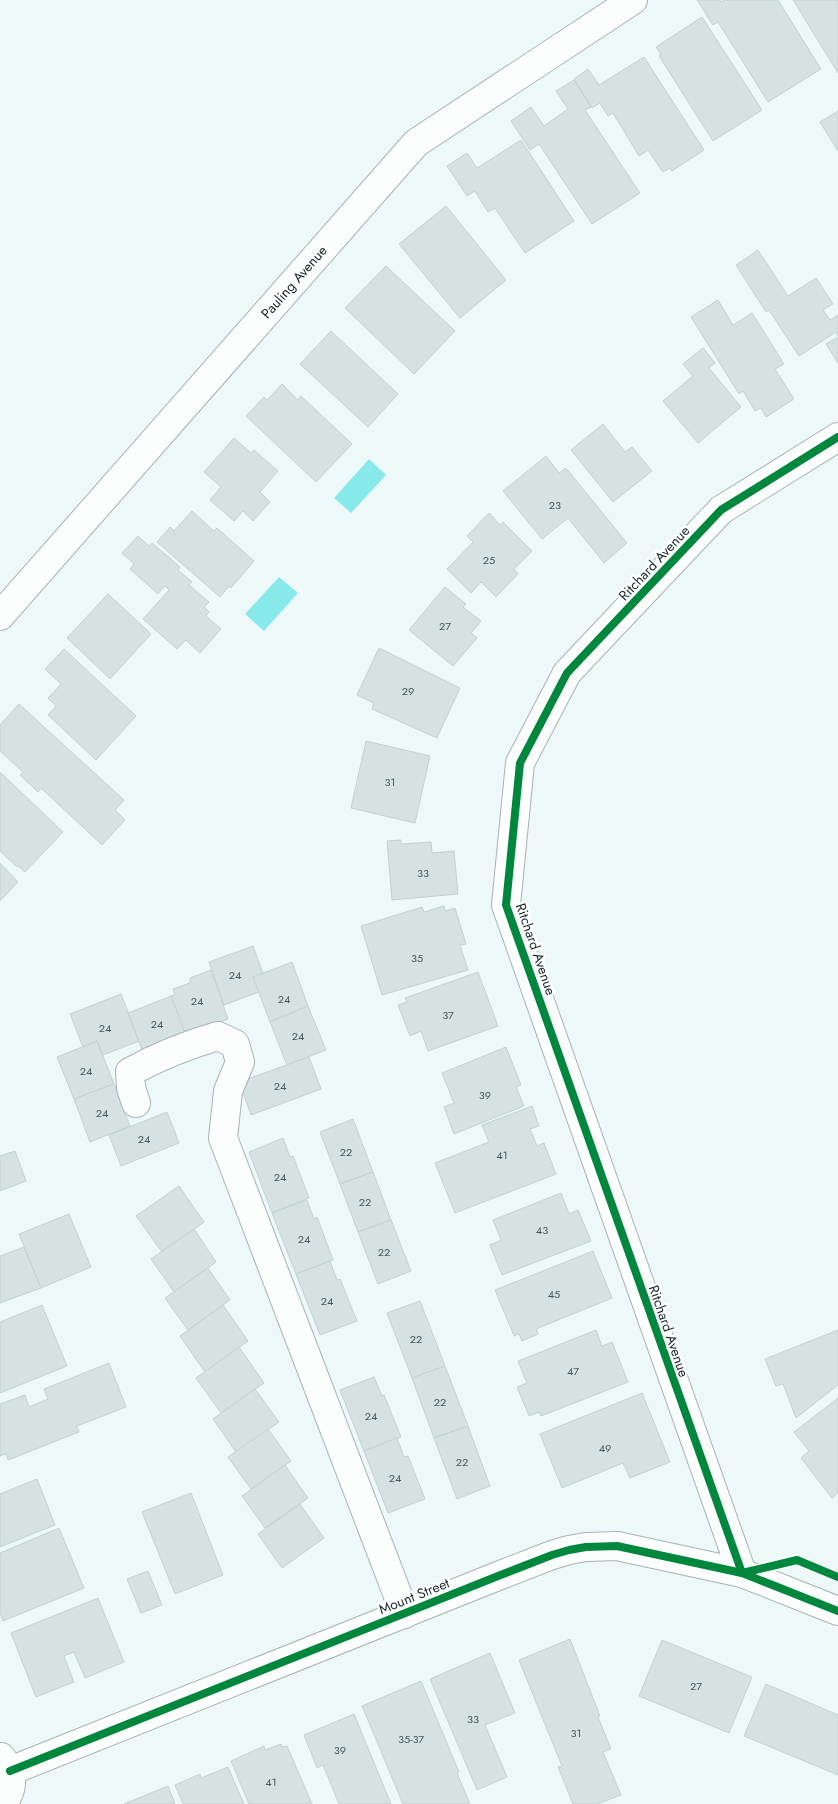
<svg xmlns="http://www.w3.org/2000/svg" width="838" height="1804" viewBox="0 0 838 1804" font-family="Jost,sans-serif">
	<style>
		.water { fill: #88e9ea }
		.building { fill: #d6e2e2; stroke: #c4d1d1 }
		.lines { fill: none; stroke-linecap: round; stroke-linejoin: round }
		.minor-casing { stroke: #a7b3b3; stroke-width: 30 }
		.minor { stroke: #fcfefe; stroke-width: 28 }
		.cycleway-casing { stroke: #fff; stroke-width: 11 }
		.cycleway { stroke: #00873e; stroke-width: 8 }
		.labels { text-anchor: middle; stroke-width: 5; stroke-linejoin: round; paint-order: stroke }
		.number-label { font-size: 11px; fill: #485757 }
		.street-label { font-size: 14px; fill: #182727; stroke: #fff }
	</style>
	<rect width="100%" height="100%" fill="#edf9f9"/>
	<g class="water">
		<polygon points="369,459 386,475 351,513 334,498"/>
		<polygon points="279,577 298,593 264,631 245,614"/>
	</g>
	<g class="building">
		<polygon points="697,0 720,0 721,2 725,0 778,0 821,69 768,102 718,22 713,25"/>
		<polygon points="793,0 838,0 838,73"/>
		<polygon points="702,17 762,110 713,141 659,56 661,54 656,47"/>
		<polygon points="644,57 704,150 672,171 670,168 663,172 648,150 639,156 613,113 608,116 600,103 592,108 574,79 588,69 599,85"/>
		<polygon points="574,80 591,107 585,110 640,193 592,224 539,144 530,150 511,121 531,107 544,126 568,109 556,91"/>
		<polygon points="838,111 838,151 820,122"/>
		<polygon points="521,140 574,221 525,253 495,208 488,212 475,191 467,196 447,166 467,153 477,168"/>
		<polygon points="446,206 506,280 460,318 399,244"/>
		<polygon points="758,250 788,296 816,278 833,304 823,310 830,320 838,315 838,336 836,332 799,356 769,310 766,312 736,265"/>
		<polygon points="386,266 455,331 414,374 345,308"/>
		<polygon points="718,300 733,325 752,313 784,364 775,369 794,399 766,417 761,408 755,411 743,391 739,394 691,317"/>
		<polygon points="331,331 398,394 368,427 300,364"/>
		<polygon points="838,337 838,363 826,344"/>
		<polygon points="703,348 715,363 709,368 741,407 698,443 663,401 693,376 683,364"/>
		<polygon points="282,384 298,400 301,396 352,444 316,482 246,416 264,397 267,400"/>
		<polygon points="603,424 625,452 632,447 652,471 613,502 571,450"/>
		<polygon points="234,438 251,453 254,450 278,471 260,492 270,502 253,521 243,511 234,521 210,500 221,487 204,472"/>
		<polygon points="546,456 559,473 566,468 627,543 604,563 568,518 542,539 503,491"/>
		<polygon points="192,511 214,531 217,528 254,561 231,588 229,586 220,597 157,542 170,527 174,531"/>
		<polygon points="489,513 500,525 503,522 532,551 514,569 518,574 496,597 481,582 471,593 447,569 473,542 467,536"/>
		<polygon points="138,536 149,546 152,543 180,567 178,570 192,582 189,585 209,602 204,607 209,612 206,616 221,629 200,653 186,640 177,649 143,619 169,590 165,586 158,594 130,569 134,564 122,553"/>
		<polygon points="445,587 466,604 463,607 481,621 471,633 477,638 453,666 409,630"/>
		<polygon points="108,594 151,634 110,679 67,638"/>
		<polygon points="379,648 460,688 437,738 372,709 374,703 357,695"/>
		<polygon points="64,649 136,716 96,760 48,715 56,706 48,698 61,684 45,669"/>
		<polygon points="19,704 124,800 115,810 125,820 102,845 41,788 38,792 20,775 23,772 0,751 0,725"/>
		<polygon points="366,741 430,756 415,823 351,808"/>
		<polygon points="0,772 63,832 25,872 18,866 17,867 0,851"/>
		<polygon points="401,840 401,844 431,842 432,853 454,851 458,894 392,900 387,841"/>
		<polygon points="0,863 18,882 0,901"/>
		<polygon points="444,906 445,911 455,908 466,944 460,945 468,970 382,995 361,926 422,907 424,912"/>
		<polygon points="253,946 263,973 253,977 259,992 224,1005 209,962"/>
		<polygon points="292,962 308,1006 270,1022 253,977"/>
		<polygon points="211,970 228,1019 186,1035 171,996 175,995 173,989 190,983 190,978"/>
		<polygon points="478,972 498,1026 428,1051 421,1031 410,1036 398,1005 407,1002 405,998"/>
		<polygon points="121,994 139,1041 103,1055 97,1041 83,1047 70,1014"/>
		<polygon points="171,996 186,1035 143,1052 128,1013"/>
		<polygon points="308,1006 326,1050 287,1065 270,1022"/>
		<polygon points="97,1041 114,1084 74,1099 57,1057"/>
		<polygon points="506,1047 521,1085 516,1087 524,1106 454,1134 444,1107 454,1103 442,1073"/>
		<polygon points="309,1057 321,1089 251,1115 239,1082"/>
		<polygon points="114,1084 130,1126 90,1142 74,1099"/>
		<polygon points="532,1106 539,1126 530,1129 537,1146 544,1143 556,1174 455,1213 435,1163 489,1142 482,1125"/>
		<polygon points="167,1112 179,1143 121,1166 109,1135"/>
		<polygon points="353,1119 373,1172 340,1184 320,1132"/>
		<polygon points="283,1138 290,1157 293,1156 309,1198 272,1213 249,1152"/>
		<polygon points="15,1151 26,1181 0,1191 0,1156"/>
		<polygon points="373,1172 391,1220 358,1232 340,1184"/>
		<polygon points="179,1186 204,1222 162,1252 136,1216"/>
		<polygon points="561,1193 569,1214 578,1210 591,1241 502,1275 490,1245 501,1240 493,1220"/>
		<polygon points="307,1200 314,1219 317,1217 333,1260 296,1274 272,1213"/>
		<polygon points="69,1214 91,1267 41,1288 19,1234"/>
		<polygon points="391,1220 411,1271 378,1284 358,1232"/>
		<polygon points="194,1229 216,1262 174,1292 151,1259"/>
		<polygon points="24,1247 41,1288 0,1303 0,1256"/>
		<polygon points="593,1251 612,1298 536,1329 538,1334 522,1341 519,1334 514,1336 495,1290"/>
		<polygon points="330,1261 337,1280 340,1279 357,1321 320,1335 296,1274"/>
		<polygon points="208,1268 230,1300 188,1330 165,1298"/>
		<polygon points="420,1301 445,1366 412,1378 387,1313"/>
		<polygon points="42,1305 67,1366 0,1393 0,1322"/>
		<polygon points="223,1305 248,1341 205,1372 180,1336"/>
		<polygon points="596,1330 602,1346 612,1342 628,1382 541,1416 539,1412 529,1416 517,1387 527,1383 518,1361"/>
		<polygon points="838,1330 838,1385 796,1418 783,1384 776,1386 765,1359"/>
		<polygon points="239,1347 264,1383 221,1413 196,1378"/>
		<polygon points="109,1363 126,1407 77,1426 79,1432 8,1460 6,1454 0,1456 0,1404 25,1395 29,1407 48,1399 44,1389"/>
		<polygon points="445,1366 468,1426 434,1438 412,1378"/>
		<polygon points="374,1377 382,1396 384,1395 401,1437 364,1451 340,1390"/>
		<polygon points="255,1389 279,1422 236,1452 213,1419"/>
		<polygon points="642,1393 670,1462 630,1478 623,1463 562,1488 540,1434"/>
		<polygon points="838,1398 838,1493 832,1498 801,1458 809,1451 794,1432"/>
		<polygon points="468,1426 490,1486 457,1499 434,1438"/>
		<polygon points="268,1429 291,1461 251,1489 228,1457"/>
		<polygon points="397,1438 404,1457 408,1456 425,1499 388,1513 364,1451"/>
		<polygon points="285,1465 308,1498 265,1528 242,1496"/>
		<polygon points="37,1479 55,1525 0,1547 0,1494"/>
		<polygon points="191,1493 223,1575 175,1594 142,1512"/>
		<polygon points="300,1504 324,1538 282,1568 258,1534"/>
		<polygon points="59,1528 84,1588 3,1621 0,1613 0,1553"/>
		<polygon points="148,1571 162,1605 141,1613 127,1579"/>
		<polygon points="98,1598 124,1662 85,1678 74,1652 64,1656 74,1682 36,1697 11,1633"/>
		<polygon points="570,1639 600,1716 598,1717 611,1749 603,1752 621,1795 598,1804 573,1804 558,1767 562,1766 519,1660"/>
		<polygon points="662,1640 752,1677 729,1733 639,1696"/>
		<polygon points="490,1653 515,1713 485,1725 507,1777 477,1790 430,1679"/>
		<polygon points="421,1681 459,1772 457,1773 470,1804 403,1804 362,1706"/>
		<polygon points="766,1684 838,1715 838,1775 744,1736"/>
		<polygon points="354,1714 391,1804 339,1804 323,1765 317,1768 304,1735"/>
		<polygon points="281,1744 282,1747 287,1746 312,1804 249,1804 231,1761 264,1746 265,1750"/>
		<polygon points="228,1767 244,1804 183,1804 175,1785 200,1774 201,1778"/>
		<polygon points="168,1786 175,1804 124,1804"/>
	</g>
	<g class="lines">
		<g class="minor-casing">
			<g id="minor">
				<path id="s1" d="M0 616 416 143 633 0"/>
				<path d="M136 1103 131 1088 130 1072C159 1056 187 1045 218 1036L235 1044 240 1062 228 1091 223 1138 405 1614"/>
				<polyline points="742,1573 506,905 520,763 567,673 721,510 838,437"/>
				<path d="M1 1757C14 1772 14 1788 3 1804"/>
				<polyline points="10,1771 498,1576 552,1555 569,1550 586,1547 617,1546 742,1573 838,1611"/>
			</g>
		</g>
		<use href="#minor" class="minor"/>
		<g class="cycleway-casing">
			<g id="cycleway">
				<polyline points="742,1573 506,905 520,763 567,673 721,510 838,437"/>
				<polyline points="742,1573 797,1560 838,1577"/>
				<polyline points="10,1771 498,1576 552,1555 569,1550 586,1547 617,1546 742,1573 838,1611"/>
			</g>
		</g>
		<use href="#cycleway" class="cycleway"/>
	</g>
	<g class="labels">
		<g class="number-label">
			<text x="555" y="509">23</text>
			<text x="489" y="564">25</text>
			<text x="445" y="630">27</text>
			<text x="408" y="695">29</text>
			<text x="390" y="786">31</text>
			<text x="423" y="877">33</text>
			<text x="417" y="962">35</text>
			<text x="235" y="979">24</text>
			<text x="284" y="1003">24</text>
			<text x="197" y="1005">24</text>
			<text x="448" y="1019">37</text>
			<text x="157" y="1028">24</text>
			<text x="105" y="1032">24</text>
			<text x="298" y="1040">24</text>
			<text x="86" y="1075">24</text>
			<text x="280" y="1090">24</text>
			<text x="485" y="1099">39</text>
			<text x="102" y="1117">24</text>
			<text x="144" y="1143">24</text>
			<text x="346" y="1156">22</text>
			<text x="502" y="1159">41</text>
			<text x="280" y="1181">24</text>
			<text x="365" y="1206">22</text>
			<text x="542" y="1234">43</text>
			<text x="304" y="1243">24</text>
			<text x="384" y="1256">22</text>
			<text x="554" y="1298">45</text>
			<text x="327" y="1305">24</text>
			<text x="416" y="1343">22</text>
			<text x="573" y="1375">47</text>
			<text x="440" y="1406">22</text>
			<text x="371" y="1420">24</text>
			<text x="605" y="1452">49</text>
			<text x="462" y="1466">22</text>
			<text x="395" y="1482">24</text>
			<text x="696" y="1690">27</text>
			<text x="473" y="1723">33</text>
			<text x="576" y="1737">31</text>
			<text x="411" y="1743">35-37</text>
			<text x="340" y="1754">39</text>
			<text x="271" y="1786">41</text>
		</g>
		<g class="street-label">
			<text dy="5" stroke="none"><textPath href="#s1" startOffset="445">Pauling Avenue</textPath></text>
			<text transform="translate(654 563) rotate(-47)" y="5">Ritchard Avenue</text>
			<text transform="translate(536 949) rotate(71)" y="5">Ritchard Avenue</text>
			<text transform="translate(669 1331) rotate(71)" y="5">Ritchard Avenue</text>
			<text transform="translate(414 1596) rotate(-22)" y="5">Mount Street</text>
		</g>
	</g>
</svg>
